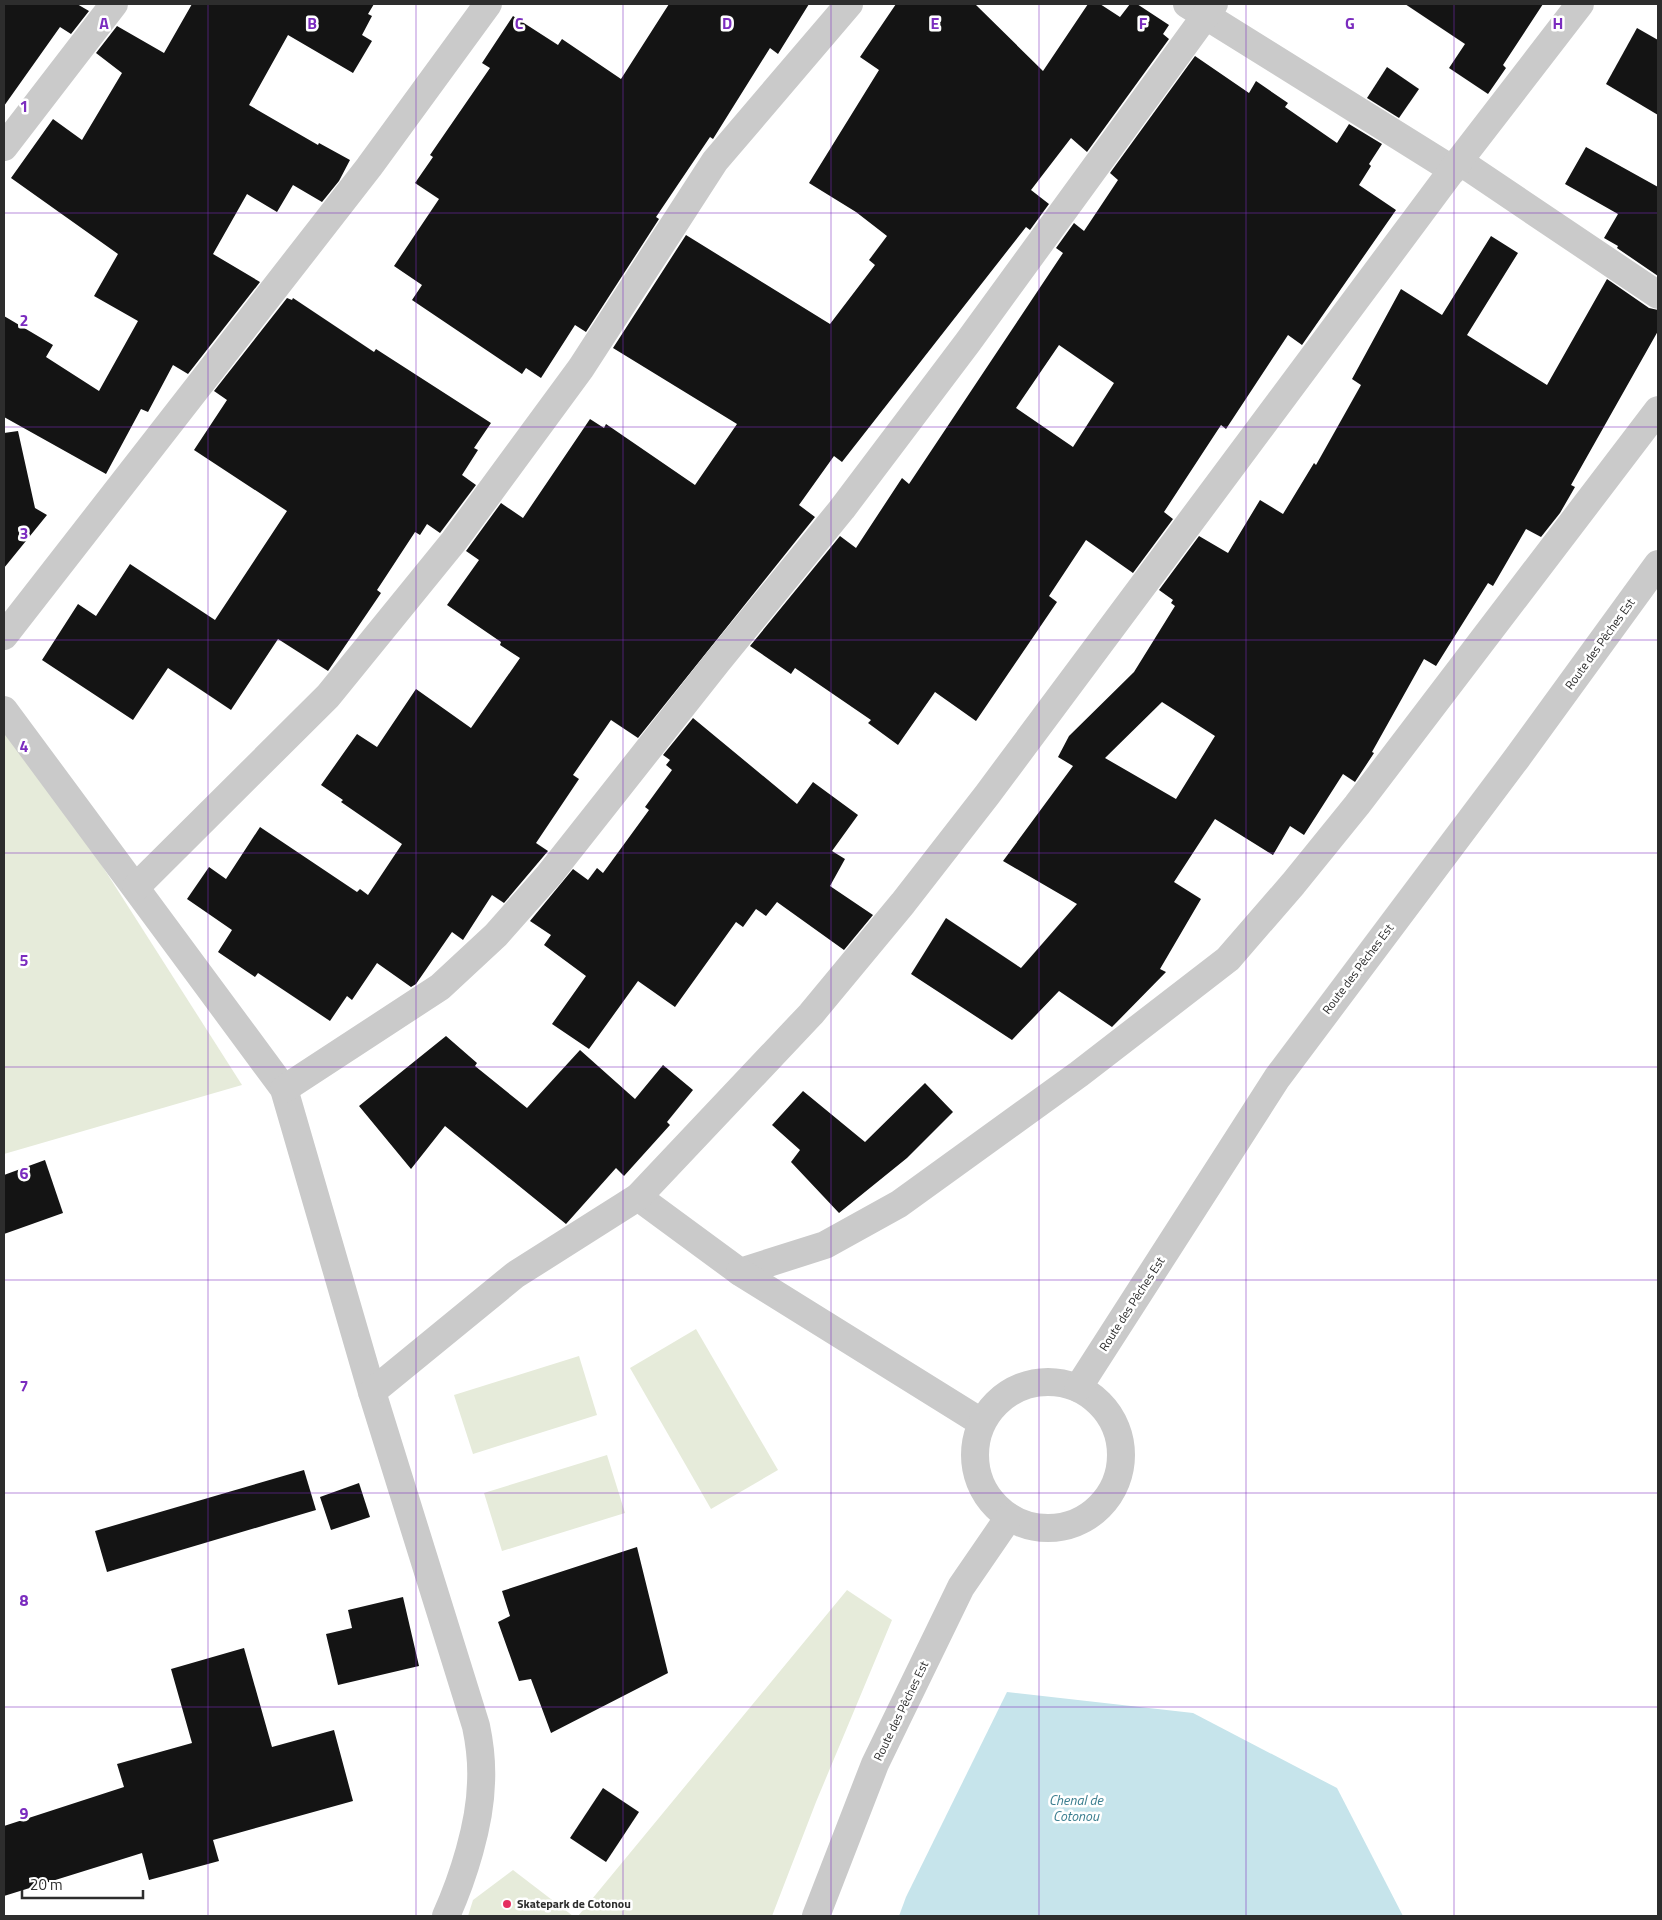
<svg xmlns="http://www.w3.org/2000/svg" width="1662" height="1920" viewBox="0 0 1662 1920" font-family="'Titillium Web',sans-serif">
	<style>
		.green { fill: #e6ebda }
		.water { fill: #c6e4eb }
		.building { fill: #141414; fill-rule: evenodd }
		.lines { fill: none; stroke-linecap: round; stroke-linejoin: round }
		.minor { stroke: #cacaca; stroke-width: 28 }
		.tertiary { stroke: #cacaca; stroke-width: 28 }
		.grid { fill: none; stroke: #7b2cbf; stroke-width: 1; stroke-opacity: 0.55 }
		.poi-dot { fill: #e52e5f; stroke: #fff; stroke-width: 2 }
		.labels { text-anchor: middle; stroke-width: 5; stroke-linejoin: round; paint-order: stroke }
		.street-label { font-size: 12px; fill: #2d2d2d; stroke: #fff }
		.poi-label { font-size: 12px; font-weight: bold; fill: #2d2d2d; stroke: #fff; text-anchor: start }
		.water-label { font-size: 14px; font-style: italic; fill: #3b7e8f; stroke: #fff }
		.grid-label { font-size: 16px; text-anchor: middle; font-weight: bold; fill: #7b2cbf; stroke: #fff; stroke-width: 5; stroke-linejoin: round; paint-order: stroke }
	</style>
	<rect width="100%" height="100%" fill="#fff"/>
	<g class="green">
		<polygon points="4,712 242,1085 4,1154"/>
		<polygon points="696,1329 778,1470 711,1509 630,1368"/>
		<polygon points="579,1356 597,1415 473,1454 454,1395"/>
		<polygon points="607,1455 625,1513 502,1551 484,1493"/>
		<polygon points="847,1590 892,1620 816,1802 772,1916 578,1916"/>
		<polygon points="513,1870 573,1916 468,1916 473,1900"/>
	</g>
	<polygon class="water" points="1007,1692 1193,1713 1337,1788 1403,1916 899,1916 906,1897"/>
	<g class="building">
		<polygon points="4,4 77,4 89,11 71,34 60,27 4,106"/>
		<polygon points="192,4 374,4 368,14 372,16 362,35 372,41 353,73 288,35 249,105 318,145 319,143 350,160 339,181 322,202 293,185 277,212 247,194 213,254 260,282 188,374 173,365 148,412 141,409 106,474 4,417 4,316 53,345 46,357 99,391 138,321 94,296 118,254 11,178 53,119 82,140 122,73 96,53 117,26 164,53"/>
		<polygon points="669,4 809,4 778,54 770,48 713,139 710,137 656,217 659,219 586,332 575,325 541,378 526,368 522,374 412,300 422,285 394,266 439,199 415,183 433,157 430,155 490,68 482,63 513,16 558,45 562,39 621,79"/>
		<polygon points="896,4 975,4 1043,71 1088,4 1100,4 1120,17 1130,4 1137,4 1169,25 1163,34 1169,39 1087,152 1071,138 1031,190 1049,204 1030,230 1026,227 842,462 834,456 799,505 815,517 638,738 611,720 573,775 579,779 536,843 548,851 504,903 492,895 463,940 452,932 416,984 411,987 377,963 352,1000 347,996 330,1021 258,973 255,977 218,952 232,930 187,899 209,867 226,879 260,827 357,892 360,889 368,895 402,844 341,802 343,800 321,785 357,734 377,747 416,689 471,728 520,658 500,645 501,642 447,605 479,560 466,551 501,503 523,518 590,419 604,428 606,424 695,485 737,424 613,348 686,235 830,324 875,265 869,260 887,236 856,212 809,183 879,70 860,57"/>
		<polygon points="1405,4 1543,4 1503,65 1506,68 1488,94 1449,68 1465,44"/>
		<polygon points="1637,28 1658,40 1658,115 1606,84"/>
		<path d="M1195 56 1249 93 1256 81 1288 103 1285 107 1337 143 1349 124 1382 144 1369 164 1371 166 1359 185 1396 210 1302 345 1288 335 1226 429 1221 425 1164 512 1173 519 1133 573 1086 540 1049 596 1057 602 976 721 935 692 898 745 868 723 871 720 795 668 791 674 750 646 840 536 856 548 902 478 909 484 1063 253 1056 248 1074 223 1084 231 1118 180 1110 173ZM1059 345 1114 383 1073 447 1016 408Z"/>
		<polygon points="1387,67 1419,89 1399,118 1367,98"/>
		<polygon points="1586,147 1658,187 1658,276 1617,248 1618,246 1604,238 1618,214 1565,184"/>
		<path d="M1491 236 1518 253 1467 335 1547 385 1607 279 1649 308 1658 310V331L1571 485 1575 487 1560 513 1541 537 1526 529 1493 586 1488 583 1436 666 1424 659 1372 752 1374 753 1355 782 1343 774 1304 835 1290 826 1273 855 1215 819 1174 882 1201 899 1160 969 1166 972 1112 1027 1059 991 1012 1040 911 974 946 918 1021 968 1077 904 1003 861 1073 766 1058 757 1069 736 1134 672 1175 606 1171 603 1173 600 1159 590 1199 536 1228 553 1260 500 1283 514 1314 463 1316 465 1361 385 1352 379 1401 289 1442 315ZM1162 702 1215 736 1176 799 1105 758Z"/>
		<polygon points="287,298 292,300 293,298 374,352 376,349 491,423 474,448 478,450 462,475 476,485 440,533 427,524 420,535 415,532 377,590 381,593 328,671 278,639 231,710 168,668 133,720 42,660 78,604 96,616 130,564 215,620 287,511 194,450 227,400 214,391"/>
		<polygon points="18,431 35,508 47,515 4,568 4,433"/>
		<polygon points="693,718 797,804 813,782 858,815 832,851 845,859 830,886 873,915 844,950 777,902 766,916 756,909 743,927 736,922 675,1007 638,981 589,1049 552,1024 586,976 544,945 551,935 530,921 573,869 588,880 597,868 603,873 649,810 645,807 672,770 666,765 670,760 663,755"/>
		<polygon points="446,1036 477,1063 475,1066 527,1108 580,1050 635,1099 663,1065 693,1090 667,1122 670,1125 624,1176 616,1168 566,1224 445,1126 411,1169 359,1106"/>
		<polygon points="925,1083 953,1112 907,1158 839,1213 791,1162 800,1150 772,1125 803,1091 865,1142"/>
		<polygon points="45,1160 63,1213 4,1234 4,1175"/>
		<polygon points="304,1470 316,1510 107,1572 95,1531"/>
		<polygon points="359,1483 370,1517 331,1530 320,1497"/>
		<polygon points="637,1547 668,1673 551,1733 531,1679 519,1681 498,1622 510,1616 502,1591"/>
		<polygon points="403,1597 419,1666 338,1685 326,1634 352,1628 348,1610"/>
		<polygon points="244,1648 272,1747 334,1730 353,1801 213,1840 219,1861 149,1880 142,1853 4,1896 4,1826 124,1787 117,1764 192,1743 171,1669"/>
		<polygon points="603,1788 639,1812 606,1862 570,1838"/>
	</g>
	<g class="lines">
		<g class="minor">
			<polyline points="1187,4 1453,170"/>
			<polyline points="4,147 114,4"/>
			<polyline points="1459,161 1658,295"/>
			<polyline points="4,636 369,167 488,4"/>
			<path d="M4 710 284 1089 372 1392 476 1726C480 1745 482 1764 481 1783 480 1825 463 1878 446 1916"/>
			<polyline points="136,887 328,696 454,541 581,368 715,161 849,4"/>
			<polyline points="284,1089 440,987 496,935 549,875 718,661 842,509 968,342 1214,4"/>
			<polyline points="638,1197 740,1272 825,1245 899,1204 1079,1074 1228,959 1293,884 1357,805 1658,410"/>
			<polyline points="740,1272 981,1422"/>
			<polyline points="372,1392 515,1275 638,1197 811,1014 903,903 987,795 1459,161 1580,4"/>
		</g>
		<g class="tertiary">
			<circle cx="1048" cy="1455" r="73"/>
			<polyline points="1078,1388 1277,1078 1517,758 1658,564"/>
			<polyline points="816,1916 875,1764 961,1587 1009,1517"/>
		</g>
	</g>
	<path class="grid" d="M208 4V1916M416 4V1916M623 4V1916M831 4V1916M1039 4V1916M1246 4V1916M1454 4V1916M4 213H1658M4 427H1658M4 640H1658M4 853H1658M4 1067H1658M4 1280H1658M4 1493H1658M4 1707H1658"/>
	<circle class="poi-dot" cx="507" cy="1904" r="5"/>
	<g class="labels">
		<g class="street-label">
			<text transform="translate(1600 644) rotate(-54)" y="4">Route des Pêches Est</text>
			<text transform="translate(1358 969) rotate(-53)" y="4">Route des Pêches Est</text>
			<text transform="translate(1132 1304) rotate(-57)" y="4">Route des Pêches Est</text>
			<text transform="translate(901 1711) rotate(-64)" y="4">Route des Pêches Est</text>
		</g>
		<g class="poi-label">
			<text x="517" y="1908">Skatepark de Cotonou</text>
		</g>
		<g class="water-label">
			<text x="1076" y="1805">Chenal de<tspan x="1076" dy="16">Cotonou</tspan></text>
		</g>
	</g>
	<g class="grid-label">
		<text x="104" y="29">A</text>
		<text x="312" y="29">B</text>
		<text x="519" y="29">C</text>
		<text x="727" y="29">D</text>
		<text x="935" y="29">E</text>
		<text x="1143" y="29">F</text>
		<text x="1350" y="29">G</text>
		<text x="1558" y="29">H</text>
		<text x="24" y="112">1</text>
		<text x="24" y="326">2</text>
		<text x="24" y="539">3</text>
		<text x="24" y="752">4</text>
		<text x="24" y="966">5</text>
		<text x="24" y="1179">6</text>
		<text x="24" y="1392">7</text>
		<text x="24" y="1606">8</text>
		<text x="24" y="1819">9</text>
	</g>
	<rect width="1662" height="1920" fill="none" stroke="#2d2d2d" stroke-width="10"/>
	<path d="M22 1890v8h121v-8" fill="none" stroke="#2d2d2d" stroke-width="2.5"/>
	<text x="30" y="1890" font-size="15" fill="#2d2d2d" stroke="#ffffff" stroke-width="4" paint-order="stroke">20 m</text>
</svg>
